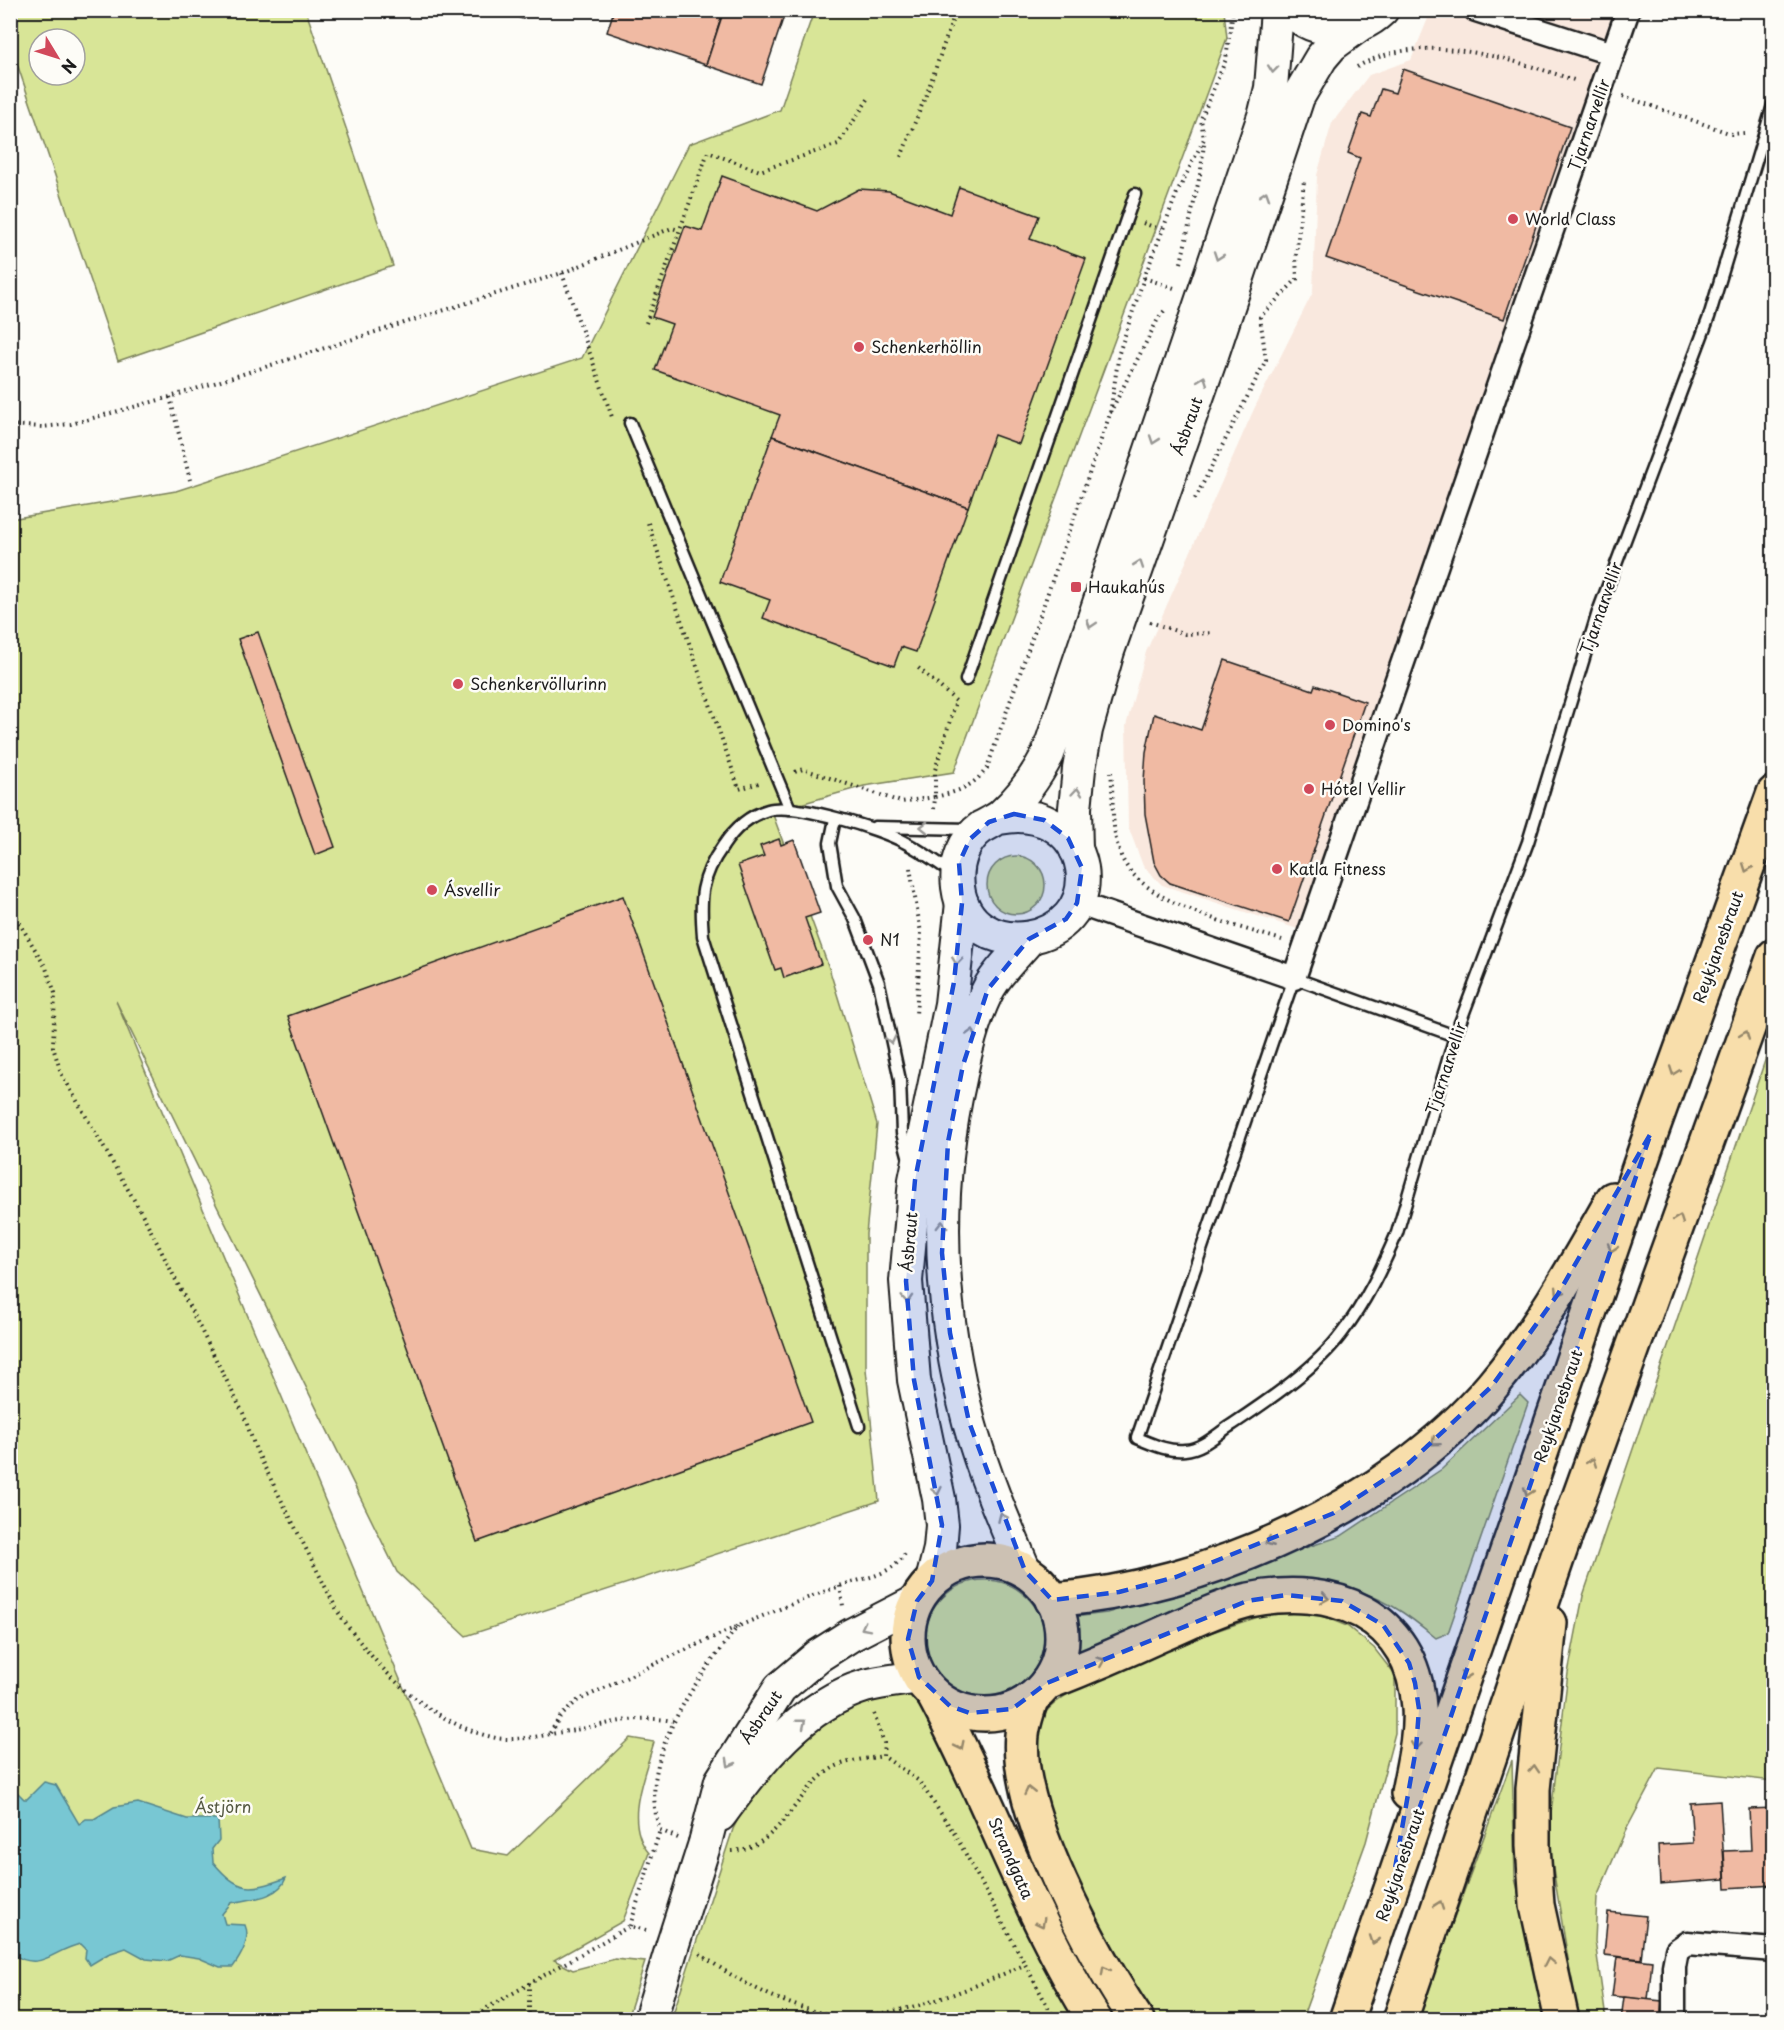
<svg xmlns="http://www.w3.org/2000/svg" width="1784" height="2030" viewBox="0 0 1784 2030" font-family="'Playpen Sans',sans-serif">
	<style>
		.built { fill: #f9e8de }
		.green { fill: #d8e597; stroke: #7a805a; stroke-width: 1.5; fill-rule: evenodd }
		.water { fill: #78c7d3; stroke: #53838a; stroke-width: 1.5 }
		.building { fill: #f0baa3; stroke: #1c1c1c; stroke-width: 1.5 }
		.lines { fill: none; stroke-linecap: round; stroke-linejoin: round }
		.lane-casing { stroke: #1c1c1c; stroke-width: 15 }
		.street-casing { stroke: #1c1c1c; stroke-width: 27 }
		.secondary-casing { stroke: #1c1c1c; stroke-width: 36 }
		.primary-casing { stroke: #1c1c1c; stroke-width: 38 }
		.highway-casing { stroke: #1c1c1c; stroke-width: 38 }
		.path { stroke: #1c1c1c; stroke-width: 4; stroke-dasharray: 1.5 4.5; stroke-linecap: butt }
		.lane { stroke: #fdfcf7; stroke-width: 10 }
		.street { stroke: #fdfcf7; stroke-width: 22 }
		.secondary { stroke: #fdfcf7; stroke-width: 32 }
		.primary { stroke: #f8deab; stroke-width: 33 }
		.highway { stroke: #f8deab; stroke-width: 33 }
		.secondary-bridge-casing { stroke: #1c1c1c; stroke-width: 36; stroke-linecap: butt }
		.secondary-bridge { stroke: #fdfcf7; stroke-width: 32 }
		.oneway { stroke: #989794 }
		.oneway2 { stroke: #95876b }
		.marked { fill: #1d4ed8; fill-opacity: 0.2; stroke: #1d4ed8; stroke-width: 4.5; stroke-dasharray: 12 8; stroke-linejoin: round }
		.poi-dot { fill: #d1495b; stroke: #fdfcf7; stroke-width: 2 }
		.labels { text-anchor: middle; stroke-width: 5; stroke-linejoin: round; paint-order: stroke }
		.street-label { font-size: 16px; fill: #1c1c1c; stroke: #fdfcf7 }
		.poi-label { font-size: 16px; fill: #1c1c1c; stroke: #fdfcf7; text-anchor: start }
		.park-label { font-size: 16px; fill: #545841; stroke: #fdfcf7 }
	</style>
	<rect width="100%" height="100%" fill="#fdfcf7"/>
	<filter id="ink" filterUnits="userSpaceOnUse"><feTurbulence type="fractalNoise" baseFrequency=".0167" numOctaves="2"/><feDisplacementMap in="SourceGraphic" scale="12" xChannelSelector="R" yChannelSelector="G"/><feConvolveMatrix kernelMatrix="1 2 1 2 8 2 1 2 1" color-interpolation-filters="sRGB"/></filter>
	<g filter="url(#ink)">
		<polygon class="built" points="1431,11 1616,11 1301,930 1162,885 1143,866 1128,826 1126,726 1146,652 1254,409 1313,292 1317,175 1332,123 1369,75 1411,60"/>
		<g class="green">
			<path d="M10 11H306L393 266 118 361 11 46ZM39 39H75V75H39Z"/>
			<path d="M814 11H1224L1227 38 954 772 864 786 772 812 829 968 877 1124 866 1234V1369L879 1501 466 1636 397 1572 116 1001 471 1849 508 1856 630 1738 654 1742C644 1777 623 1822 649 1853L623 1921 554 1960 573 1970 615 1959 645 1962 627 2019 11 2020V519L176 491 582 358 689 144 780 110Z"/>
			<circle cx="1016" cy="885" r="29"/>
			<polygon points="1773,1037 1773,1781 1659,1768 1625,1832 1597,1897 1595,1941 1606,2019 1578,2019 1548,1838 1568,1673 1583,1596"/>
			<path d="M1520 1395 1528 1403 1448 1633 1436 1638C1405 1612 1383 1597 1344 1587L1078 1655 1074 1617 1107 1613 1149 1600 1341 1536 1442 1469Z"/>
			<circle cx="985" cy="1640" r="60"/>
			<path d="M1274 1612H1312L1347 1626 1374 1648 1395 1675V1733L1366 1842 1302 2019H1155C1119 1970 1005 1766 1046 1712 1075 1676 1225 1627 1274 1612Z"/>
			<polygon points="898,1689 921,1697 936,1712 1073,2019 671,2020 733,1829 753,1789 801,1732 858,1695"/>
			<polygon points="1512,1760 1515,1879 1553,2019 1417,2020"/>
		</g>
		<path class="water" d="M44 1782 56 1785 79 1824 86 1819H94L114 1807 138 1803 187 1819H218L219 1840 212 1849 213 1862C239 1893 250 1891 286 1878 278 1899 249 1899 231 1903L222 1914 225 1924 245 1925C251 1939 241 1956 233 1967H220L199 1958 180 1955 167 1961 146 1959 126 1948 108 1954 90 1965 85 1958 86 1949 81 1944C53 1949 41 1974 11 1953V1794L15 1790 24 1799H27Z"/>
		<g class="building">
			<polygon points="497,10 526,10 523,19"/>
			<polygon points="614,10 718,10 723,12 706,65 607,32"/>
			<polygon points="724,10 786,10 761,84 706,65"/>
			<polygon points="1403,69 1570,127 1504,319 1326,258 1360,158 1348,153 1362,114 1371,117 1381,89 1395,93"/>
			<polygon points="722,176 817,211 859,189 889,191 950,214 959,187 1039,216 1030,239 1086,259 1019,444 994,435 968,507 772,436 780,415 655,370 672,324 652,317 685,226 702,231"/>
			<polygon points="772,436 968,507 916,652 901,647 894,666 763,618 770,600 720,582"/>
			<polygon points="258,632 335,847 315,855 238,639"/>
			<polygon points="1225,660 1313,690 1315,685 1365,702 1289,922 1170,883 1161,875 1154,862 1145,814 1144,781 1146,752 1154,714 1201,730"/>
			<polygon points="779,839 781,845 794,840 820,913 805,918 821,964 784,978 781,968 775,970 738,865 764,856 760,846"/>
			<polygon points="623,896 811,1422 477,1542 288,1016"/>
			<polygon points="1720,1801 1725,1879 1660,1884 1658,1845 1693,1843 1690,1803"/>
			<polygon points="1774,1808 1774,1885 1726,1888 1724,1851 1751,1850 1749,1809"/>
			<polygon points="1608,1912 1646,1916 1641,1959 1604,1955"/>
			<polygon points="1617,1957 1652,1961 1648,2000 1612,1996"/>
			<polygon points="1624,1997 1662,2001 1660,2020 1621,2020"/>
		</g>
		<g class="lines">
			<g class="lane-casing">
				<g id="lane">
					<polyline points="630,423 790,809"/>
					<polyline points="966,680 1135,194"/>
					<polyline points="835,819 830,843 837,886 855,919 879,983 900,1080 902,1133 909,1159"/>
					<polyline points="875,827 970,829"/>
					<path d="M1455 1036 1294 978 1137 1438C1152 1444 1168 1452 1185 1450 1203 1449 1218 1433 1233 1424 1269 1400 1316 1368 1342 1333 1366 1302 1382 1268 1397 1233L1455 1036 1528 842 1598 612 1709 317 1774 102"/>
					<path d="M859 1426 703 936C700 899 700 878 723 846 734 829 748 816 768 810 794 802 880 829 904 842 922 851 938 863 954 874"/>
				</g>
			</g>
			<g class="street-casing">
				<g id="street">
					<polyline points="1476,10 1613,54"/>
					<polyline points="1077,903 1294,978 1628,10"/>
					<polyline points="1674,2020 1674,1966 1677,1950 1687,1943 1774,1950"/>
				</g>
			</g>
			<g class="secondary-casing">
				<g id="secondary">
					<path d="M1290 10C1316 35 1356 35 1382 10"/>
					<path d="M1000 818C1036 810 1075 827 1082 868 1094 948 968 967 958 887 955 864 963 840 982 827 989 823 996 820 1002 815 1021 798 1036 777 1048 754L1265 113 1271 88 1277 10"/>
					<polyline points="1076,850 1075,808 1079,769 1086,730 1108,651 1211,358 1298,97 1321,58 1332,45 1358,26"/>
					<path d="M1025 1571C1004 1522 983 1473 969 1422 939 1309 934 1193 960 1079 966 1048 974 1016 989 988 999 970 1016 955 1029 939"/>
					<polyline points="932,1581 940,1549 942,1525 939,1499 914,1380 906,1281 915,1180 951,1004 962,903"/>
					<path d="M720 1815C758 1764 801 1705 865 1686 882 1681 901 1680 919 1677"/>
					<polyline points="705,1843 721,1781 780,1688 818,1656 851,1635 917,1601"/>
					<polyline points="650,2020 672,1947"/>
				</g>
			</g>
			<g class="primary-casing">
				<g id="primary">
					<circle cx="985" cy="1637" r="77"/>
					<path d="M933 1694C991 1801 1029 1917 1095 2020"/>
					<path d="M1031 1699C1028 1711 1023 1723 1022 1735 1014 1811 1094 1957 1137 2020"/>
				</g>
			</g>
			<g class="highway-casing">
				<g id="highway">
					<path d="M1052 1600C1208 1588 1390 1506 1492 1386 1540 1329 1576 1264 1613 1199"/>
					<polyline points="1550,1623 1533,1789 1533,1846 1537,1905 1562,2020"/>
					<path d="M1047 1683C1085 1668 1123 1652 1160 1635 1189 1623 1219 1607 1249 1600 1332 1583 1412 1613 1419 1707 1421 1735 1413 1766 1408 1793"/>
					<polyline points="1346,2020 1651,1133 1774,793"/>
					<polyline points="1400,2020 1558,1556 1774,956"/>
				</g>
			</g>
			<g class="path">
				<path d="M1357 67C1422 29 1511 59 1577 81"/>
				<polyline points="1623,96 1732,134 1744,133"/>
				<polyline points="901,157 928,90 956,10"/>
				<polyline points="1143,223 1162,230"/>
				<polyline points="1181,263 1201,170 1204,143"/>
				<polyline points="562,273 612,417"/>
				<polyline points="1144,278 1174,288"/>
				<polyline points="646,323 708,152 760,171 838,144 869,98"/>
				<polyline points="170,397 190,480"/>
				<polyline points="1110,413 1159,317 1166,309"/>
				<polyline points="10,425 42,427 71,424 170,397 562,273 672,228 679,230"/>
				<polyline points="1195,499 1266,360 1260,317 1297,279 1296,257 1304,180"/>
				<polyline points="648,523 739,789 759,783"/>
				<polyline points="1150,622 1185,634 1213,633"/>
				<polyline points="795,772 803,769 901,802 935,797 935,770 956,701 915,665"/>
				<path d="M1111 772C1114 800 1110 832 1122 858 1143 904 1237 926 1282 940"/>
				<path d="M934 809 935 797C957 792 973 787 987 768L1110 414 1119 353 1144 278 1177 193 1204 139 1201 119 1226 59 1233 10"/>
				<polyline points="910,868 921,933 916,1015"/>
				<path d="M10 907 46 968 55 993 53 1047 61 1073 145 1219 243 1413 256 1450 338 1612C376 1668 428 1723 496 1738 517 1742 548 1734 569 1731 607 1725 634 1714 673 1721"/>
				<polyline points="840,1586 843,1606"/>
				<polyline points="874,1714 884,1743 883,1756 919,1781 956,1836 1055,2020"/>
				<path d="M550 1733 560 1717 577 1701C663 1660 748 1619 837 1587 864 1577 893 1577 907 1550"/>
				<path d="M678 1838 660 1830C635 1758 697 1680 738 1626"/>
				<path d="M732 1851C781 1848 795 1790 833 1768 847 1760 867 1759 883 1756"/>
				<polyline points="630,1926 660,1830"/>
				<path d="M700 1954C733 1978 773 2000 813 2011 879 2029 965 1991 1024 1965"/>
				<polyline points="466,2020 630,1926 646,1930"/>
				<polyline points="529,2020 529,1982"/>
			</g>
			<use href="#lane" class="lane"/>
			<use href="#street" class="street"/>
			<use href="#secondary" class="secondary"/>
			<use href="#primary" class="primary"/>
			<use href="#highway" class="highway"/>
			<g class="secondary-bridge-casing">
				<polyline id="secondary-bridge" points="672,1947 705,1843"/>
			</g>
			<use href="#secondary-bridge" class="secondary-bridge"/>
		</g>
		<defs><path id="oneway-chevron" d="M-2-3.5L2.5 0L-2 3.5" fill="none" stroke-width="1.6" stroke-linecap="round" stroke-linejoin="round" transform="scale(1.5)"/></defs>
		<g class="oneway">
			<use href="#oneway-chevron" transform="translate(1273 69) rotate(96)"/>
			<use href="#oneway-chevron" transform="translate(1265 195) rotate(-72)"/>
			<use href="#oneway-chevron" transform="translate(1218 256) rotate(109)"/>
			<use href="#oneway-chevron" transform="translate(1203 380) rotate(-70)"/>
			<use href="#oneway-chevron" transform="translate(1154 440) rotate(109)"/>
			<use href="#oneway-chevron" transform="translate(1139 564) rotate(-71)"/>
			<use href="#oneway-chevron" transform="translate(1091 624) rotate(108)"/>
			<use href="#oneway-chevron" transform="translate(1077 792) rotate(-85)"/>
			<use href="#oneway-chevron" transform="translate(924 827) rotate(-179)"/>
			<use href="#oneway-chevron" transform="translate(957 961) rotate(96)"/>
			<use href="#oneway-chevron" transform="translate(972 1033) rotate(-75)"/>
			<use href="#oneway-chevron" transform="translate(891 1040) rotate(78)"/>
			<use href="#oneway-chevron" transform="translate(942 1225) rotate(-90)"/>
			<use href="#oneway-chevron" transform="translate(907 1299) rotate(87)"/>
			<use href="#oneway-chevron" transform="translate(937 1491) rotate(78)"/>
			<use href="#oneway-chevron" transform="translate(1002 1517) rotate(-114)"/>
			<use href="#oneway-chevron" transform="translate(865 1627) rotate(153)"/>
			<use href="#oneway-chevron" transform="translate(802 1723) rotate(-39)"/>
			<use href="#oneway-chevron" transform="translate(730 1763) rotate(119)"/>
		</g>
		<g class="oneway2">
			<use href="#oneway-chevron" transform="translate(1747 868) rotate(110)"/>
			<use href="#oneway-chevron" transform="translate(1745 1035) rotate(-70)"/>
			<use href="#oneway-chevron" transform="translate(1674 1071) rotate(110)"/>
			<use href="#oneway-chevron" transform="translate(1679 1219) rotate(-70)"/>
			<use href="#oneway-chevron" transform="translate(1612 1248) rotate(109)"/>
			<use href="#oneway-chevron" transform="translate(1559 1292) rotate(121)"/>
			<use href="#oneway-chevron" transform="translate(1435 1442) rotate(140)"/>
			<use href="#oneway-chevron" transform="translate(1592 1462) rotate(-70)"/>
			<use href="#oneway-chevron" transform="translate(1528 1492) rotate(109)"/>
			<use href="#oneway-chevron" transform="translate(1269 1542) rotate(158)"/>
			<use href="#oneway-chevron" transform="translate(1325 1598) rotate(11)"/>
			<use href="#oneway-chevron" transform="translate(1101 1661) rotate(-23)"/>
			<use href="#oneway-chevron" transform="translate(1465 1676) rotate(109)"/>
			<use href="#oneway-chevron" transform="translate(960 1746) rotate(64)"/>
			<use href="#oneway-chevron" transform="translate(1416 1746) rotate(97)"/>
			<use href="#oneway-chevron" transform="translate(1534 1769) rotate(-86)"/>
			<use href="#oneway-chevron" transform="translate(1029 1791) rotate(-103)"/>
			<use href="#oneway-chevron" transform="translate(1439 1905) rotate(-71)"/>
			<use href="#oneway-chevron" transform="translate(1041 1923) rotate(63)"/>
			<use href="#oneway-chevron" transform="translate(1374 1940) rotate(109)"/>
			<use href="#oneway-chevron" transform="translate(1549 1962) rotate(-101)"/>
			<use href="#oneway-chevron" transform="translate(1105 1970) rotate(-119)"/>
		</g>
	</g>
	<path class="marked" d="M1014 814 1044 820 1068 838 1082 868 1077 903 1066 919 1029 939 988 989 963 1065 948 1142 942 1253 950 1333 969 1422 1025 1571 1052 1600 1119 1592 1176 1577 1334 1513 1408 1464 1492 1386 1558 1294 1651 1133 1391 1891 1416 1749 1419 1709 1415 1683 1409 1663 1383 1625 1342 1601 1286 1595 1247 1601 1047 1683 1012 1709 970 1713 950 1706 919 1677 908 1639 917 1601 932 1581 942 1525 914 1380 906 1281 915 1180 954 982 962 903 959 863 970 839 989 822Z"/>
	<g class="poi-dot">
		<circle cx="1513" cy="219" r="6"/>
		<circle cx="859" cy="347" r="6"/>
		<rect x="1070" y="581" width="12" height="12" rx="3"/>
		<circle cx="458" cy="684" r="6"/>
		<circle cx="1330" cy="725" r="6"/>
		<circle cx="1309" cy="789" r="6"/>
		<circle cx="1277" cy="869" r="6"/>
		<circle cx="432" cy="890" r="6"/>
		<circle cx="868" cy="940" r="6"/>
	</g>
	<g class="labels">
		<g class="street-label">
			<text transform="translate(1589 125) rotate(-71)" y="6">Tjarnarvellir</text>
			<text transform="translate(1187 426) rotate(-70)" y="6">Ásbraut</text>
			<text transform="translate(1601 608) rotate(-71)" y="6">Tjarnarvellir</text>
			<text transform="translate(1718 947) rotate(-70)" y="6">Reykjanesbraut</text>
			<text transform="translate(1446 1068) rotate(-72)" y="6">Tjarnarvellir</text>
			<text transform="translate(909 1242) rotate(-85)" y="6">Ásbraut</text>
			<text transform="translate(1558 1406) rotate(-71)" y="6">Reykjanesbraut</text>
			<text transform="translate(761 1717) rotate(-56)" y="6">Ásbraut</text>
			<text transform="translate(1011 1858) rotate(66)" y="6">Strandgata</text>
			<text transform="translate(1400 1865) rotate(-71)" y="6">Reykjanesbraut</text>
		</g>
		<g class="poi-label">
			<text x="1525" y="225">World Class</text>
			<text x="871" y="353">Schenkerhöllin</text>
			<text x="1088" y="593">Haukahús</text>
			<text x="470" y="690">Schenkervöllurinn</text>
			<text x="1342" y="731">Domino's</text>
			<text x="1321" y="795">Hótel Vellir</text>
			<text x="1289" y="875">Katla Fitness</text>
			<text x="444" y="896">Ásvellir</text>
			<text x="880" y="946">N1</text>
		</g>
		<g class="park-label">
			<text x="223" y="1813">Ástjörn</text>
		</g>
	</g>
	<rect width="1784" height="2030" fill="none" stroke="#fdfcf7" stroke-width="36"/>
	<rect x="18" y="18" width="1748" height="1994" fill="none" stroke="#1c1c1c" stroke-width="2" filter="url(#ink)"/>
	<g transform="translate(57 57) rotate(128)"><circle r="28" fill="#fdfcf7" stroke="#a3a29f" stroke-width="1.5"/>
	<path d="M0-4.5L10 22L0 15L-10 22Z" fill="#d1495b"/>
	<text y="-9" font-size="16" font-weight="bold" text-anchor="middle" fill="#1c1c1c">N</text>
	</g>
</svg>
